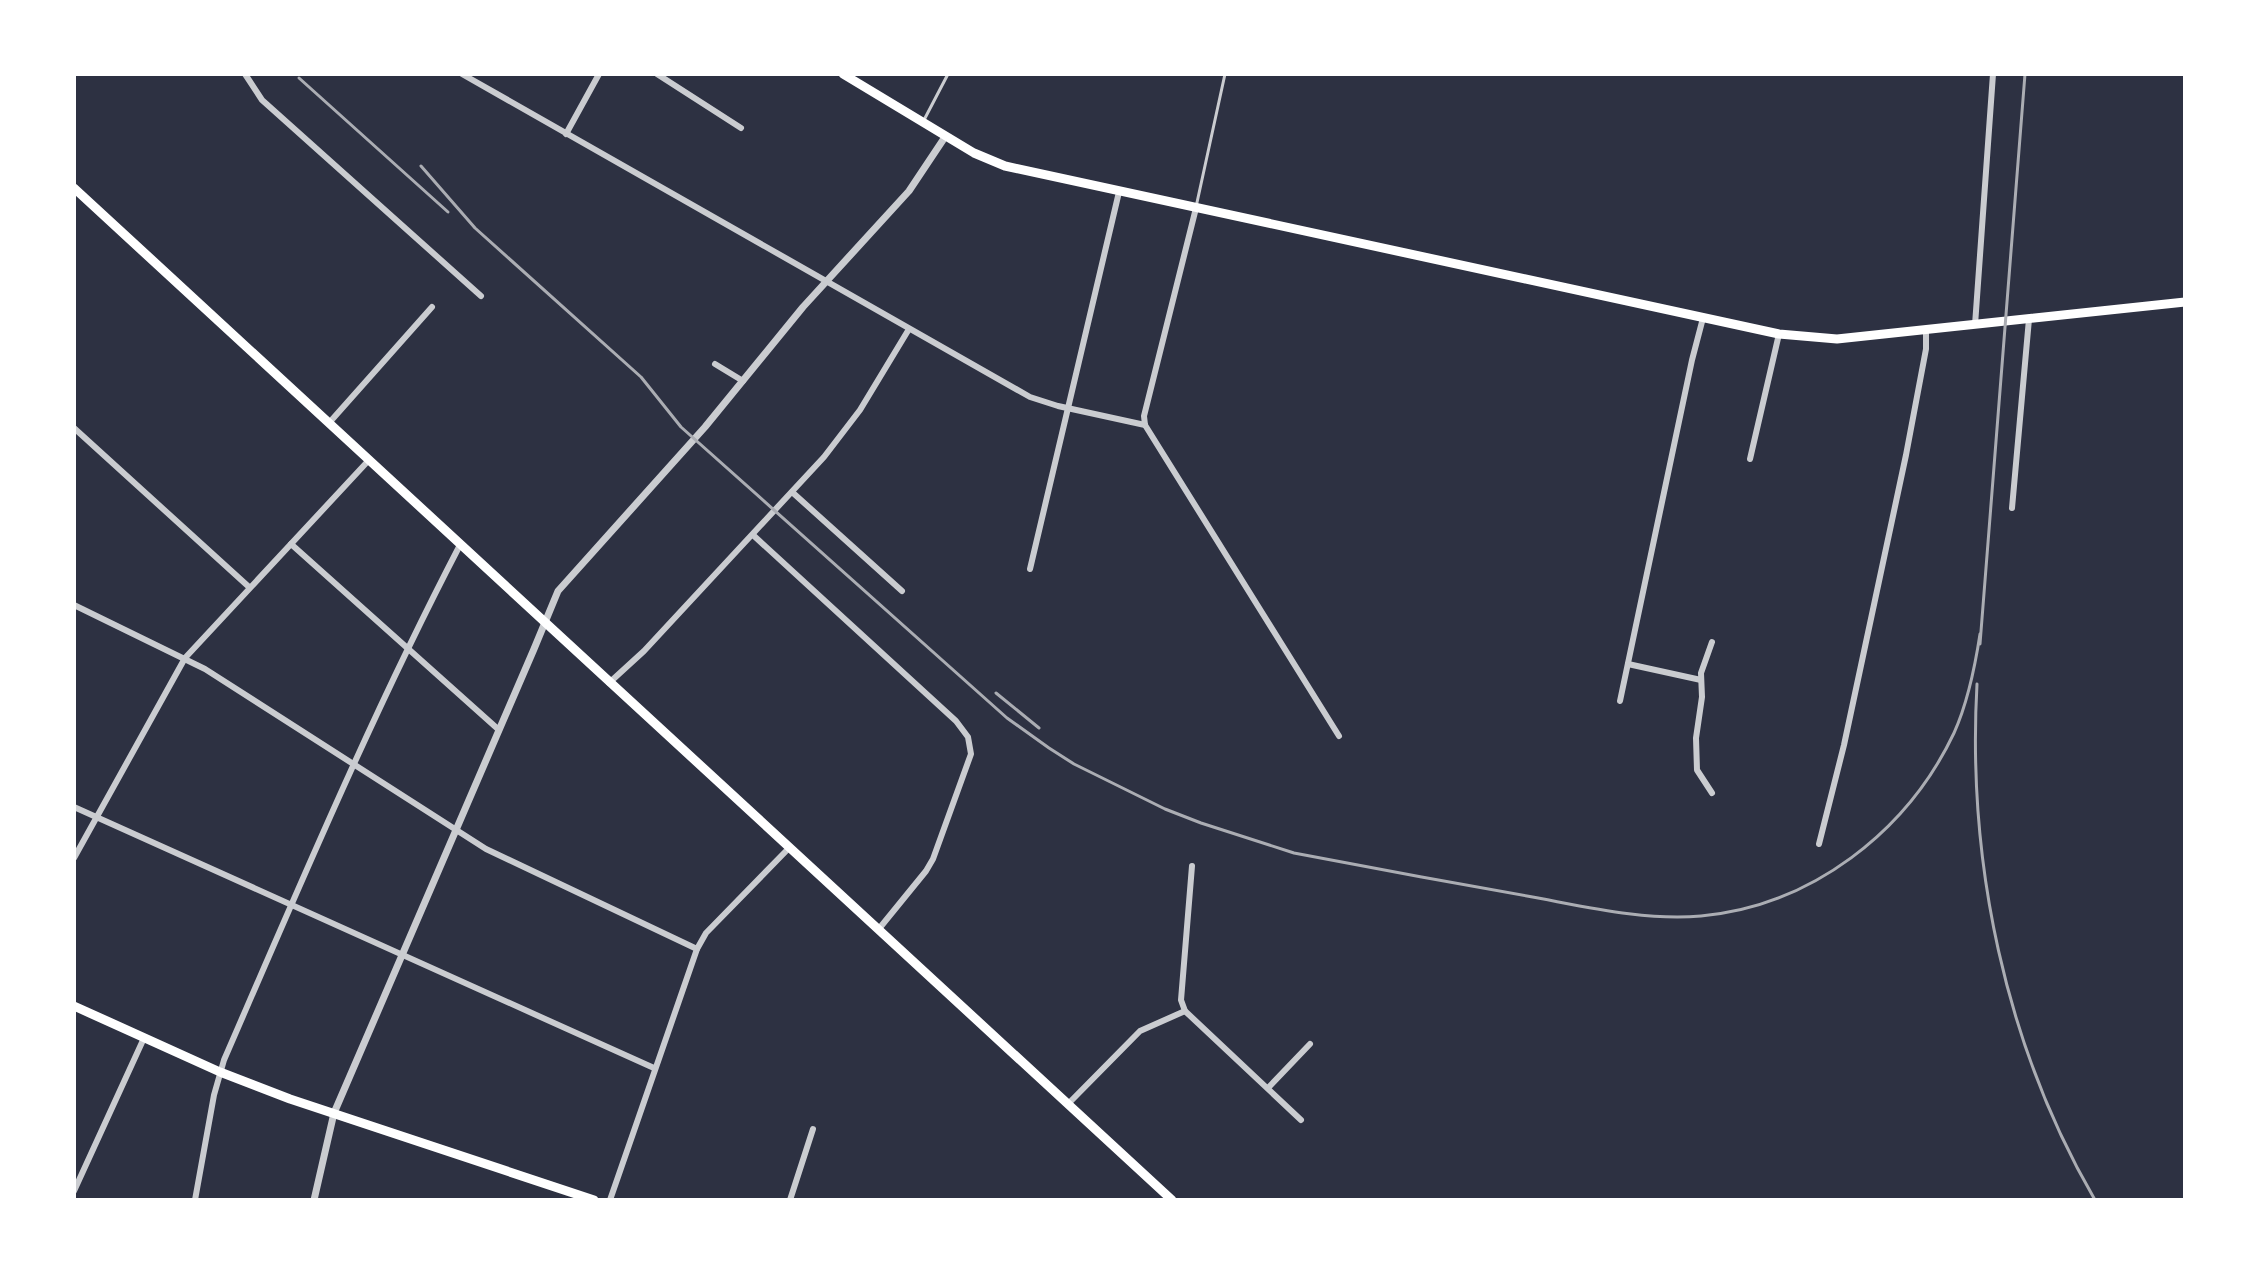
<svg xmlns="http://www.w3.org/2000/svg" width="2259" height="1274" viewBox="0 0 2259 1274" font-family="'PT Sans Narrow',sans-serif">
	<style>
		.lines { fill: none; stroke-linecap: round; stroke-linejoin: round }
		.service { stroke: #caccd0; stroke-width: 3 }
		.minor { stroke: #caccd0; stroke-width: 6 }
		.tertiary { stroke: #caccd0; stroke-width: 7 }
		.primary { stroke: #fff; stroke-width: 9 }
		.trunk { stroke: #fff; stroke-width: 9 }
		.rail { stroke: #abadb3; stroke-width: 3 }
	</style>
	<rect width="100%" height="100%" fill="#2d3142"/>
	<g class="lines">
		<g class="service">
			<polyline points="924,120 948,74"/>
			<polyline points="1196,207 1225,74"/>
		</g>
		<g class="minor">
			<polyline points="245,74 262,100 481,296"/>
			<polyline points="462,74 1030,397 1058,406 1145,425"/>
			<polyline points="657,74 741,128"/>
			<polyline points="566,134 599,74"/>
			<polyline points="1975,325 1993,74"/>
			<polyline points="715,364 743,381"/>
			<polyline points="329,423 432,307"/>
			<polyline points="1145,425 1339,736"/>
			<polyline points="1145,425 1144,416 1196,208"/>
			<polyline points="74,428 249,587"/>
			<polyline points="1750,459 1779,334"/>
			<polyline points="792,492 902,591"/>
			<polyline points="2012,508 2029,319"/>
			<polyline points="753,535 956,721 968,737 971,754 933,859 926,871 878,930"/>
			<polyline points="291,544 499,730"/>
			<polyline points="1030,569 1119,192"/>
			<polyline points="74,605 205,669 486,849 697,949"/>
			<polyline points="1712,642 1701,673 1702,697 1696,738 1697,770 1712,793"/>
			<polyline points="1628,664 1701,680"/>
			<polyline points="609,683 644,651 824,457 860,410 909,329"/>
			<polyline points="1620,701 1692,360 1703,318"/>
			<polyline points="74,807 654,1068"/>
			<polyline points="1819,844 1844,745 1906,455 1926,349 1926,330"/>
			<polyline points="74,858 185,658 369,460"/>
			<polyline points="1192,866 1181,1000 1185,1011 1301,1120"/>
			<polyline points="1268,1088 1310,1044"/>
			<polyline points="1068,1104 1140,1031 1185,1011"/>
			<polyline points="74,1191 144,1038"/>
			<path d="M195 1200 214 1095 224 1060C299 887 373 712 460 545"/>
			<polyline points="610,1200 697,949 706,933 789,848"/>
			<polyline points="790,1200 813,1129"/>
		</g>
		<polyline class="tertiary" points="314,1200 334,1113 534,649 558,591 705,427 803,307 909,191 945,137"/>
		<g class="primary">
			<polyline points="843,74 974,153 1005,166 1779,334 1837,339 2185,302"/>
			<polyline points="74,188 1172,1200"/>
		</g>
		<polyline class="trunk" points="74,1006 220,1072 290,1099 594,1200"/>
		<g class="rail">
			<polyline points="299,78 448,212"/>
			<path d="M421 166 475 228 641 377 681 427 1007 718 1049 748 1074 764 1165 809 1201 823 1294 853C1372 868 1449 882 1527 896 1583 906 1643 921 1701 916 1811 906 1907 832 1954 733 1968 702 1975 667 1980 634"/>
			<polyline points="1980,644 2025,74"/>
			<path d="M1977 684C1967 862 2005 1045 2095 1200"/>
			<polyline points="996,693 1039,728"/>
		</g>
	</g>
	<rect width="2259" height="1274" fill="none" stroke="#ffffff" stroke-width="152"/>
</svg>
